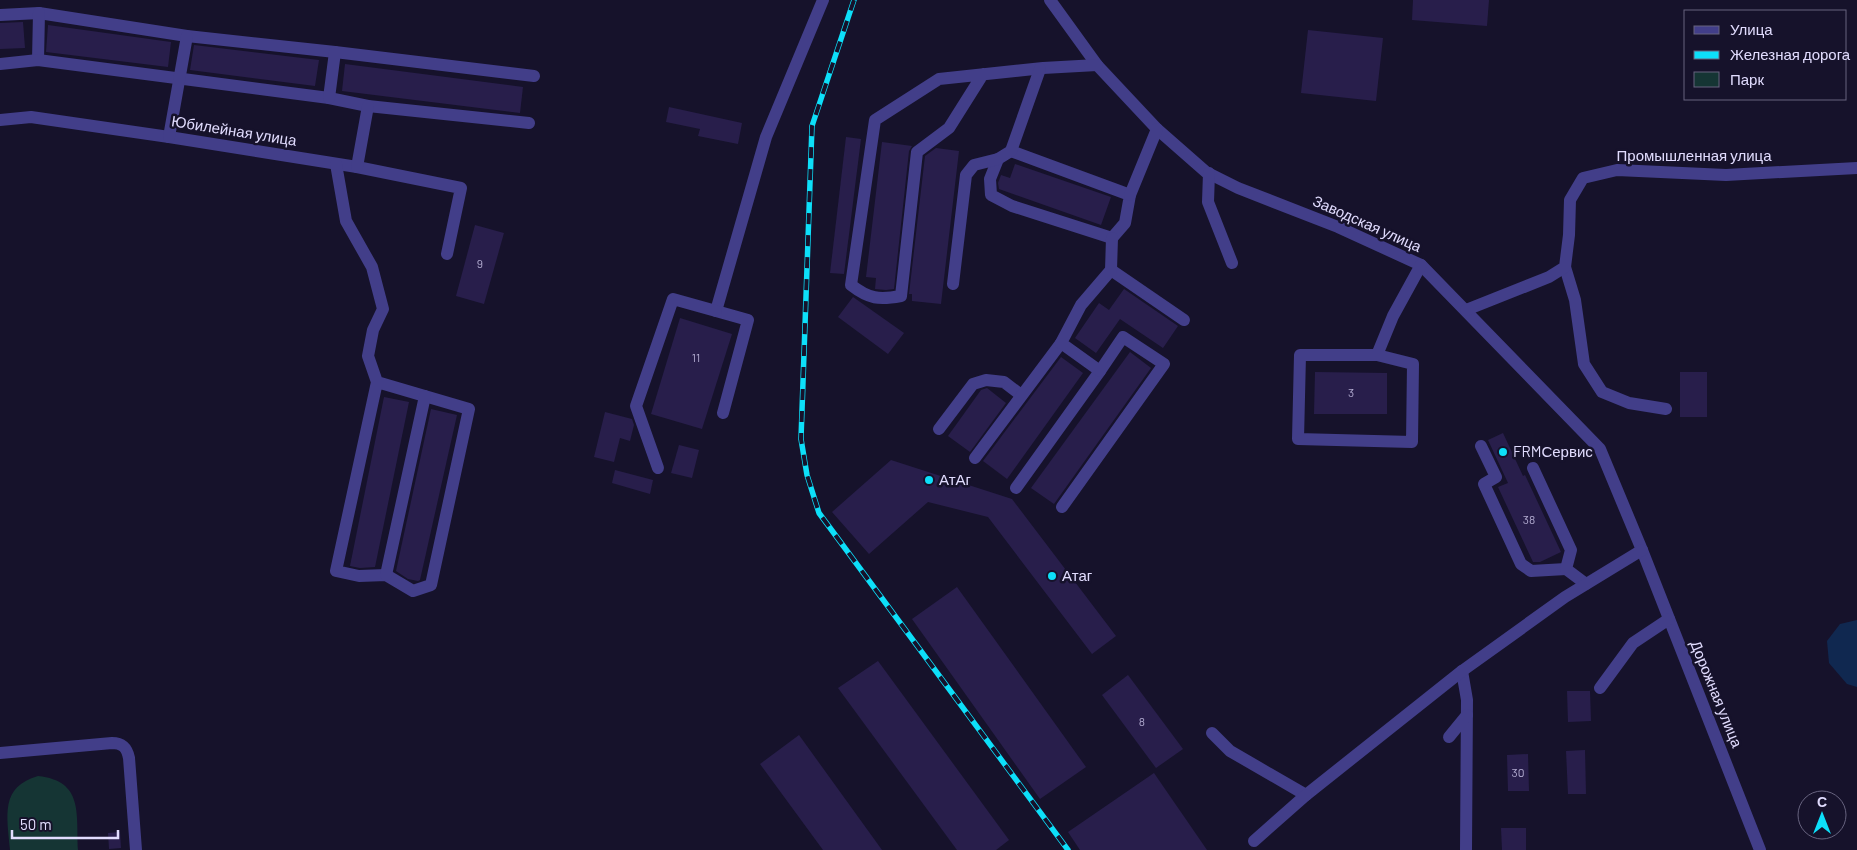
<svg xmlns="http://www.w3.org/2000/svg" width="1857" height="850" viewBox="0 0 1857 850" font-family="Barlow,sans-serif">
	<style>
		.green { fill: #153534 }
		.water { fill: #102850 }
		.building { fill: #281e4b }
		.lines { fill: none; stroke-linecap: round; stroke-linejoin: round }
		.minor { stroke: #423e89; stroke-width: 12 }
		.rail-casing { stroke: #0ddff9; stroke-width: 5.5 }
		.rail { stroke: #16122b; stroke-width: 4; stroke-dasharray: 11; stroke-linecap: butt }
		.poi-dot { fill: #0ddff9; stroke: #16122b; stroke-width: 2 }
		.labels { text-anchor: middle; stroke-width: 5; stroke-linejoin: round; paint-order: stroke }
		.number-label { font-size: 12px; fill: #b3acd1 }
		.street-label { font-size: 15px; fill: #e1dcfe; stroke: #16122b }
		.poi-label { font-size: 15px; fill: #e1dcfe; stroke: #16122b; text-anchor: start }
	</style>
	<rect width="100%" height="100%" fill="#16122b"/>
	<path class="green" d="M38 776C84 781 76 814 78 850H10C7 815 0 787 38 776Z"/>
	<polygon class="water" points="1857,620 1857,687 1847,684 1829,663 1827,641 1840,624"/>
	<g class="building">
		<polygon points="1413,0 1489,0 1487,26 1412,20"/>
		<polygon points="23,22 25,48 0,49 0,23"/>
		<polygon points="48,25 171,42 168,67 46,52"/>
		<polygon points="1308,30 1383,38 1376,101 1301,93"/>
		<polygon points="194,45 319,60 315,86 190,70"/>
		<polygon points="345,64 523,87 520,113 342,91"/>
		<polygon points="669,107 742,123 738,144 698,136 700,129 666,122"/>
		<polygon points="846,137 861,139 844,274 830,273"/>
		<polygon points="882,142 912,146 909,151 894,289 886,290 875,289 876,278 866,277"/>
		<polygon points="936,148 959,151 941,304 912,301 912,294 909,294 925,156"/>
		<polygon points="1015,164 1111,197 1101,225 999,189 998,183 1001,175 1010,178"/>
		<polygon points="475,225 504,233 484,304 456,296"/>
		<polygon points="1124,289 1178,326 1163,348 1120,319 1096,353 1075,338 1099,303 1109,310"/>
		<polygon points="853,297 904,333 888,354 838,317"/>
		<polygon points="680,318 732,334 702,429 651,414"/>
		<polygon points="1130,352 1151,368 1054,504 1031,488"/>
		<polygon points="1061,357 1083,373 1007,479 983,461"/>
		<polygon points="1315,372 1387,373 1387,414 1314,414"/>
		<rect x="1680" y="372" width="27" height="45"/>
		<polygon points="987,388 1006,403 970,452 948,436 981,390"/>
		<polygon points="384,397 409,402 375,567 360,568 350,566"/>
		<polygon points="431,409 457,415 420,580 418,581 408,579 396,571"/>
		<polygon points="605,412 632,419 634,425 630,441 620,438 614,462 594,457"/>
		<polygon points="1503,433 1523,476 1525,475 1561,552 1540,562 1533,562 1498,487 1508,483 1488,440"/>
		<polygon points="679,445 699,450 692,478 671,473"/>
		<polygon points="891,460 1012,499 1116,636 1092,654 988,517 928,502 869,554 832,512"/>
		<polygon points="615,470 653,480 650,494 612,483"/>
		<polygon points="957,587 1086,767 1040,799 912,619"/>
		<polygon points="878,661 1009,840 996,850 957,850 838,688"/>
		<polygon points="1128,675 1183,749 1156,768 1102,695"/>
		<polygon points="1567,691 1590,691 1591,721 1568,722"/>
		<polygon points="799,735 882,850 823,850 760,764"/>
		<polygon points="1585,750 1586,794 1568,794 1566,751"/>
		<polygon points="1528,754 1529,791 1508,791 1507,755"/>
		<polygon points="1154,773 1207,850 1080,850 1068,832"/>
		<polygon points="1501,828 1526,828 1526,850 1502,850"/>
		<polygon points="120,832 121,848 109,849 108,833"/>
	</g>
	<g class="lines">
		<g class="minor">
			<polyline points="1050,0 1097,65 1157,129 1206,172 1238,188 1338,227 1421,265 1600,449 1642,550 1760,850"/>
			<polyline points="0,15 39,13 187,36 335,52"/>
			<polyline points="38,60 39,13"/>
			<polyline points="0,64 38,60 329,98 368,106 529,123"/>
			<path d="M983 74 949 128 917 152 901 296C879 300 869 299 851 285L875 120 939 79 1043 68 1097 65"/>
			<polyline points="329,98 335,52 534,76"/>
			<polyline points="0,120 31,117 169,137 357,167 461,188 447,254"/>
			<polyline points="169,137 187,36"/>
			<polyline points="998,159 990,179 991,195 1012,206 1112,238 1125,223 1130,195 1011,151"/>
			<polyline points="336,164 346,221 372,267 383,309 373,330 368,356 377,382 336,571 359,576 386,575 413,591 431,585 469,409 377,382"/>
			<polyline points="357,167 368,106"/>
			<polyline points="1209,173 1208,202 1232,263"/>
			<polyline points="1130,195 1157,129"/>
			<polyline points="1565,267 1575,300 1584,364 1602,392 1629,403 1666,409"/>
			<polyline points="1111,270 1184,320"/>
			<polyline points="953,284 966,175 974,165 998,159 1011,151 1040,69"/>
			<polyline points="1466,310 1549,277 1565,267 1569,235 1570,200 1583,178 1617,170 1726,175 1857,168"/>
			<polyline points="1377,355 1413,364 1412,442 1298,439 1300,355 1377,355 1393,316 1421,265"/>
			<polyline points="723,413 748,320 716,311 766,137 823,0"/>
			<polyline points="939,429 973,384 986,380 1004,382 1021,395"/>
			<polyline points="1481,446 1496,477 1484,484 1521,564 1531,571 1566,569"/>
			<polyline points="975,458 1061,343"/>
			<polyline points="658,468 636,406 673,299 716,311"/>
			<polyline points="1533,468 1571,550 1566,569 1586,584"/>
			<polyline points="1016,488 1100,371"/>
			<polyline points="1062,507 1164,364 1123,337 1100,371 1061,343 1081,305 1111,270 1112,238"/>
			<polyline points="386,575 425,396"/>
			<polyline points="1462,671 1467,700 1466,850"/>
			<polyline points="1600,688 1633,643 1669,619"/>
			<polyline points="1212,733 1230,751 1306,795 1462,671 1565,597 1642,550"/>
			<polyline points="1449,737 1467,715"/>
			<path d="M0 753 112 743C123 743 127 748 129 758L136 850"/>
			<polyline points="1254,841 1306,795"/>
		</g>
		<g class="rail-casing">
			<polyline id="rail" points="854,0 812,126 801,439 807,475 819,513 1068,850"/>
		</g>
		<use href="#rail" class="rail"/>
	</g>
	<g class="poi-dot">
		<circle cx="1503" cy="452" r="5"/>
		<circle cx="929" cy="480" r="5"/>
		<circle cx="1052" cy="576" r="5"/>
	</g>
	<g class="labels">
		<g class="number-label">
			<text x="480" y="268">9</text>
			<text x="696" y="362">11</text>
			<text x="1351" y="397">3</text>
			<text x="1529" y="524">38</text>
			<text x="1142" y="726">8</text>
			<text x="1518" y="777">30</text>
		</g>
		<g class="street-label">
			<text transform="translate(234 131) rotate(9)" y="5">Юбилейная улица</text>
			<text x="1694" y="161">Промышленная улица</text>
			<text transform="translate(1367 224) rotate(24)" y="5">Заводская улица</text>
			<text transform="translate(1716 694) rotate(68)" y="5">Дорожная улица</text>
		</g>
		<g class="poi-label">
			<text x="1513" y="457">FRMСервис</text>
			<text x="939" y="485">АтАг</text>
			<text x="1062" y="581">Атаг</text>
		</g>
	</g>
	<rect x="1684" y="10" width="162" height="90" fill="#16122b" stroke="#67637f"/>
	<rect x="1694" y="26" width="25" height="8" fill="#423e89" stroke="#67637f"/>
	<text x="1730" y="35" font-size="15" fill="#e1dcfe">Улица</text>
	<rect x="1694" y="51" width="25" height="8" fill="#0ddff9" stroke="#67637f"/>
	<text x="1730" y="60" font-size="15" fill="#e1dcfe">Железная дорога</text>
	<rect x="1694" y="72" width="25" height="15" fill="#153534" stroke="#67637f"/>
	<text x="1730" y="85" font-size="15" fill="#e1dcfe">Парк</text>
	<g transform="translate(1822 815)"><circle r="24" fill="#16122b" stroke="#67637f"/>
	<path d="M0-4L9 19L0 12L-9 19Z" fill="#0ddff9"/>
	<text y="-8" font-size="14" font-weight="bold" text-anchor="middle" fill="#e1dcfe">С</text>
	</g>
	<path d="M12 830v8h106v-8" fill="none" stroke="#e1dcfe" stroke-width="2.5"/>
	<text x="20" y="830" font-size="15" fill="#e1dcfe" stroke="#16122b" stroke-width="4" paint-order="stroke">50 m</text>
</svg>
